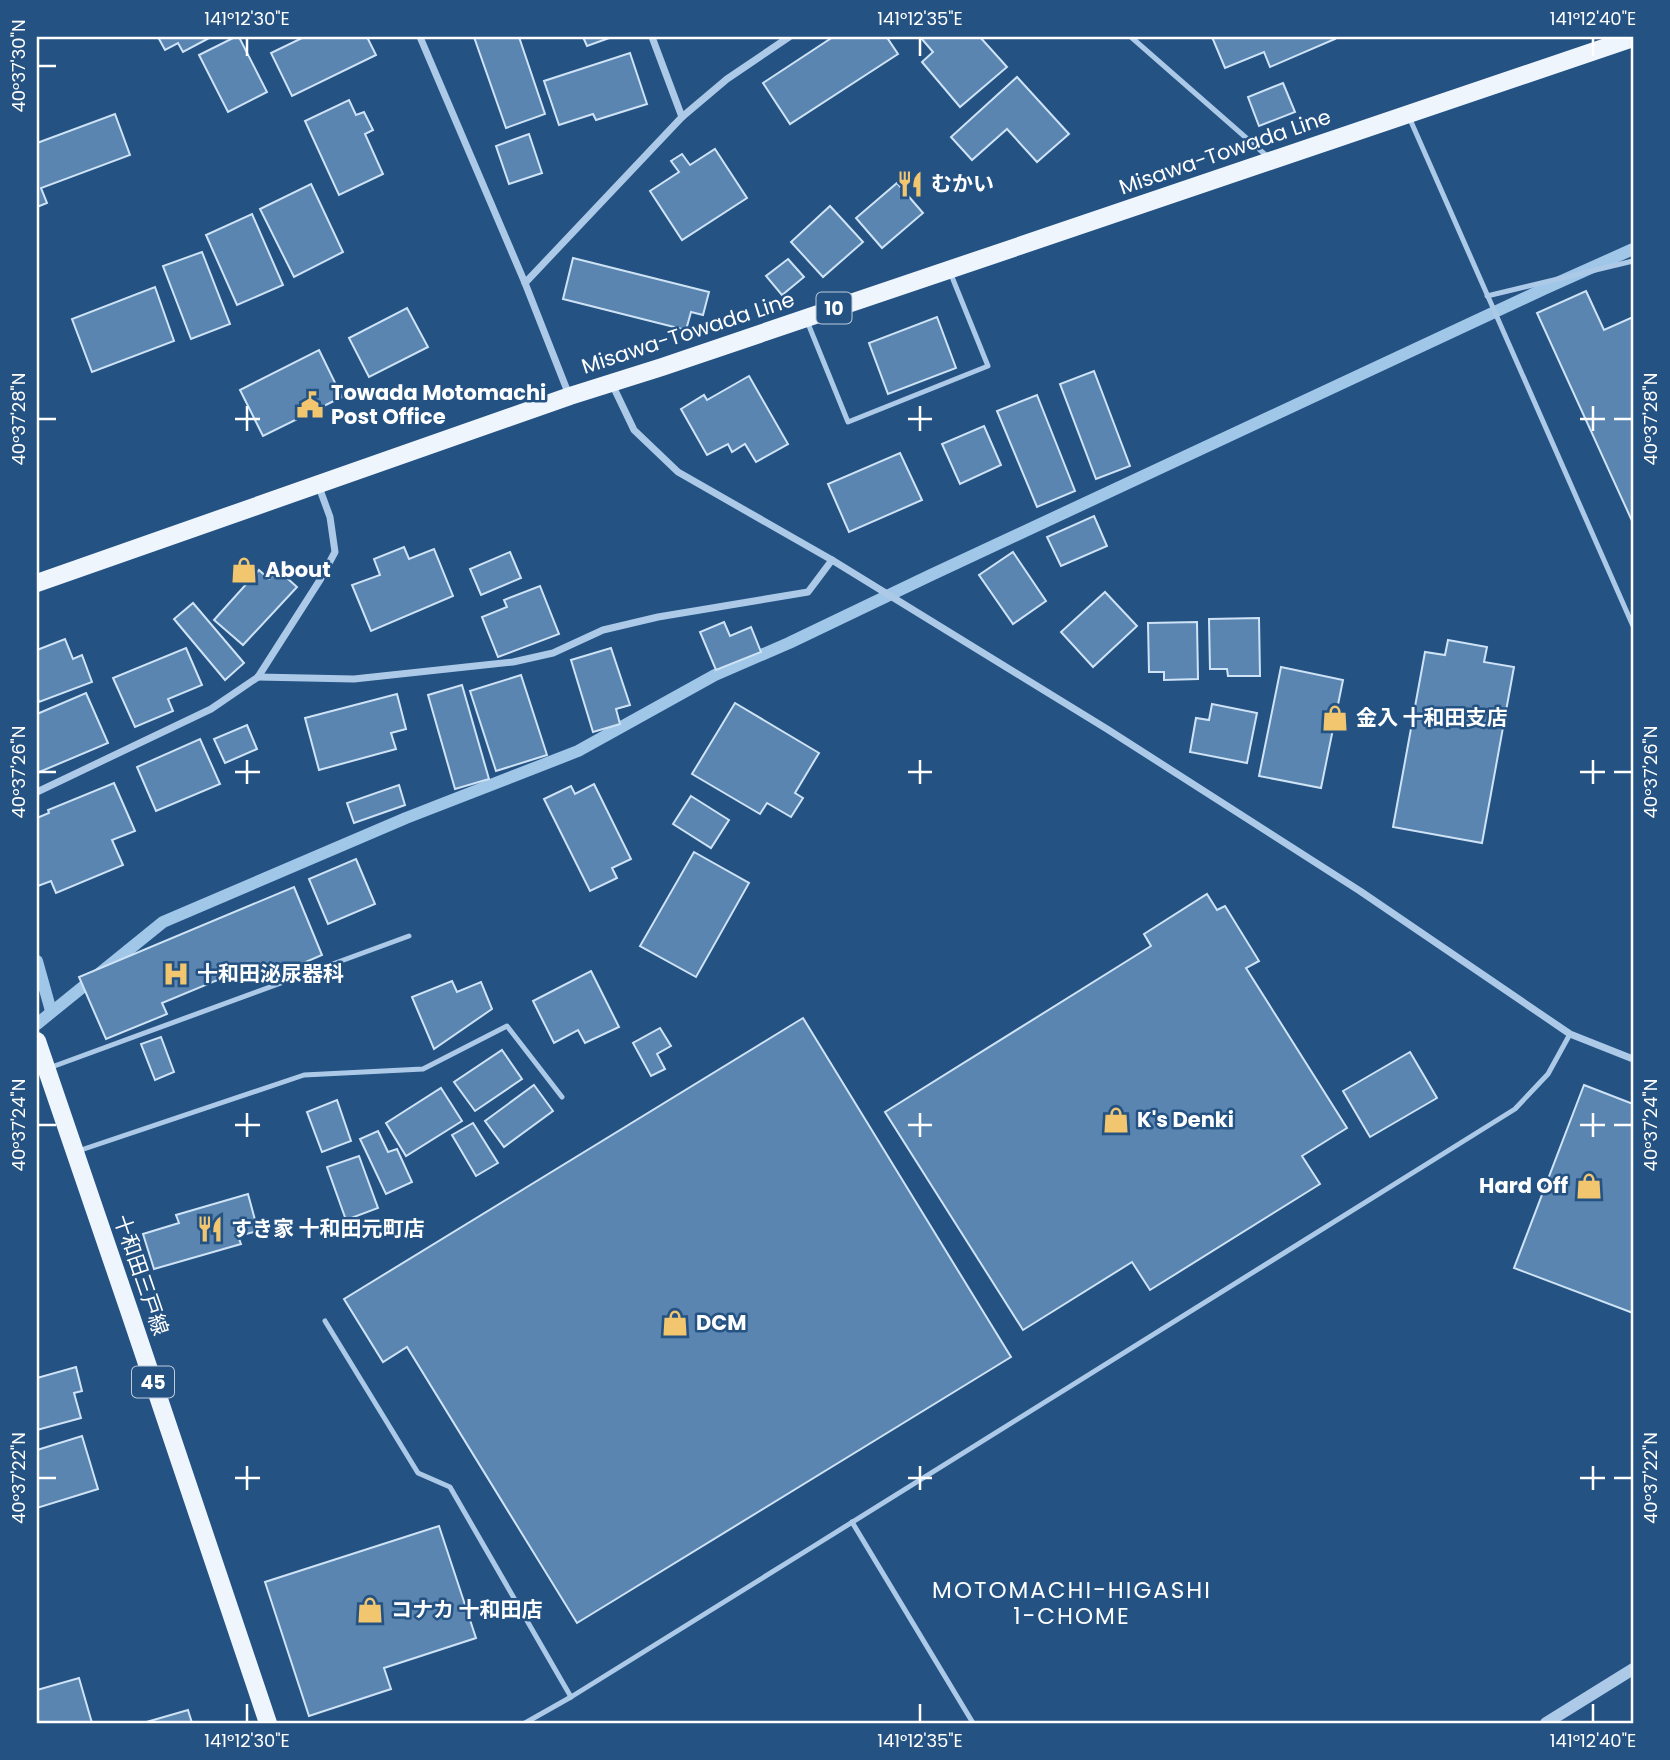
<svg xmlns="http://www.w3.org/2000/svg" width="1670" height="1760" viewBox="0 0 1670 1760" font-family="Poppins,'Noto Sans JP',sans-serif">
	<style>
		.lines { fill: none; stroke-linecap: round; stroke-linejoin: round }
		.stream { stroke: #a0c6e8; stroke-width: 12 }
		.building { fill: #5985b0; stroke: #cfe3f6; stroke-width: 2 }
		.service { stroke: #accae8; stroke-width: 5 }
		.minor { stroke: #accae8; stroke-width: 7 }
		.tertiary { stroke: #accae8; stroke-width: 12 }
		.primary { stroke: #eef5fd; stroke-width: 18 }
		.ticks { fill: none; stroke: #fff; stroke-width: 2.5 }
		.labels { text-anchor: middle; stroke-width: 5; stroke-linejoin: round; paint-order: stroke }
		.shield { fill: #245283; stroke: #bdcbda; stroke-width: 2 }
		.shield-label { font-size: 19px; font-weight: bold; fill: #fff }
		.street-label { font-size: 21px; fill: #fff; stroke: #245283 }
		.poi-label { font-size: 21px; font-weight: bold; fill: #fff; stroke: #245283; text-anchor: start }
		.neighbourhood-label { font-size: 23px; letter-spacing: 2px; fill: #fff; stroke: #245283 }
		.neatline { fill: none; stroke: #fff; stroke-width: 2.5 }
		.ticks-label { font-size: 18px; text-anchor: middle; fill: #fff }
	</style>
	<rect width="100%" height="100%" fill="#245283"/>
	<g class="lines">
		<g class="stream">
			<polyline points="37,961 51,1011"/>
			<polyline points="37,1024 163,922 406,818 578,751 715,675 789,643 931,575 1546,288 1633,249"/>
		</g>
	</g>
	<g class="building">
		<polygon points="158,37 211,37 183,52 178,43 165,50"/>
		<polygon points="235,37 239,37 267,92 228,112 199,55"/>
		<polygon points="304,37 367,37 376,55 292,96 271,53"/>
		<polygon points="474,37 519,37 545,114 506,128"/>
		<polygon points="583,37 612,37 587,46"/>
		<polygon points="833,37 891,37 888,39 898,54 790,124 763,83"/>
		<polygon points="922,37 980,37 1007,67 960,107 922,62 933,52 921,38"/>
		<polygon points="1212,37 1334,37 1335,39 1270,67 1264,52 1225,68"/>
		<polygon points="630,53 647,104 596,120 593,114 559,125 544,81"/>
		<polygon points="1017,77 1069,134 1037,162 1007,129 972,160 951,137"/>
		<polygon points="1283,83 1295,112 1259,126 1248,97"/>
		<polygon points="349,100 356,115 364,112 373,130 365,134 383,174 339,195 305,121"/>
		<polygon points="115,114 130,155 41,188 47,203 37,207 37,143"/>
		<polygon points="529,134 542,173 509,184 496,146"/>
		<polygon points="715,149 747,198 682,240 650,191 679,172 671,161 682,154 690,165"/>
		<polygon points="897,183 923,213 882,248 856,218"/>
		<polygon points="311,184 343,252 294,277 260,209"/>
		<polygon points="830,206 863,242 823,277 791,242"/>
		<polygon points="252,214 283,285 237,305 206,235"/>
		<polygon points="202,252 230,324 191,339 163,266"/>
		<polygon points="573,258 709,292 703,315 691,312 686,330 563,299"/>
		<polygon points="788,259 804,277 782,295 766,276"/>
		<polygon points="155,287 174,341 92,372 72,319"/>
		<polygon points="1586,291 1604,330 1633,317 1633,523 1537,313"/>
		<polygon points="407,308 428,347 369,377 349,338"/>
		<polygon points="937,317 956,368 888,394 869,343"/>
		<polygon points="319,350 342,397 263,436 240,390"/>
		<polygon points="1094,371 1130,466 1096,479 1060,384"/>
		<polygon points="749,376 788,444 756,462 745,444 732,452 728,444 707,455 681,409 704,395 707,400"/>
		<polygon points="1037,395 1075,491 1037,507 997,411"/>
		<polygon points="984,426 1001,465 960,484 942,444"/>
		<polygon points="900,453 922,500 849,532 828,484"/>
		<polygon points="1094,516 1107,546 1061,566 1047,537"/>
		<polygon points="404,547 409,559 434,549 453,596 371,631 352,585 380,575 374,559"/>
		<polygon points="510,552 521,578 481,595 470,569"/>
		<polygon points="1013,552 1046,601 1013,624 979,575"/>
		<polygon points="259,570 269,579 278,570 297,587 243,645 214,620"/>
		<polygon points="540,586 559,634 498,657 482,617 507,607 504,600"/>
		<polygon points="1105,592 1137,626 1093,667 1061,632"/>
		<polygon points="193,603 244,663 225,680 174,619"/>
		<polygon points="1259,618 1260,676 1228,676 1227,669 1210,669 1209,619"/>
		<polygon points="724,622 730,636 751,627 761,652 716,670 700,632"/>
		<polygon points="1197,622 1198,679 1164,680 1164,672 1149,672 1148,623"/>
		<polygon points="65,639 73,659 82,655 92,682 39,702 37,695 37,650"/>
		<polygon points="1448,640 1487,647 1484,662 1514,667 1482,843 1393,827 1425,652 1445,655"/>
		<polygon points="186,648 202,685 168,699 173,711 135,727 113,678"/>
		<polygon points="611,648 630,705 616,709 620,724 593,732 571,660"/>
		<polygon points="1281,667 1343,680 1321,788 1259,776"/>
		<polygon points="521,675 547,755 496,771 470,691"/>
		<polygon points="462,685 489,779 455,789 428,695"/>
		<polygon points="86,693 108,743 37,773 37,714"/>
		<polygon points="397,694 406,729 391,733 396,749 319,770 305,718"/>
		<polygon points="735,703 819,753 795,793 803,798 791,817 767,803 760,814 692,774"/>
		<polygon points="1212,704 1257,713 1247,763 1190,752 1196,718 1209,720"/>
		<polygon points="247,725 257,749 225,763 214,739"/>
		<polygon points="200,739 220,784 156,811 137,767"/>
		<polygon points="114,783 135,831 112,840 123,865 56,893 51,881 38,886 37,882 37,818 49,813 48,810"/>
		<polygon points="594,784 631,859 612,868 617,878 590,891 544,799 571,786 575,794"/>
		<polygon points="399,785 405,805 354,823 347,803"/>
		<polygon points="691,796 729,820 711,848 673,824"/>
		<polygon points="694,852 749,883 696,977 640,946"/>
		<polygon points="356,859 375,904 328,924 309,879"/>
		<polygon points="294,887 322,955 278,974 275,967 243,980 239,971 162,1003 167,1014 106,1039 79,977"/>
		<polygon points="1207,894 1217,910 1225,906 1259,961 1246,968 1347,1128 1302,1156 1320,1184 1150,1290 1132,1262 1023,1330 885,1112 1151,946 1144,934"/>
		<polygon points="591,971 619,1027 585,1043 578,1030 554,1043 533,1001"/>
		<polygon points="452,981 457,992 481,982 492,1009 434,1049 412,997"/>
		<polygon points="803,1018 1011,1357 577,1623 407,1347 383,1362 344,1299"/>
		<polygon points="660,1028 671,1046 657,1054 665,1069 651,1076 633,1043"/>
		<polygon points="161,1037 174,1072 155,1080 141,1044"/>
		<polygon points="502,1050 522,1079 475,1111 454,1082"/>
		<polygon points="1410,1052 1437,1098 1370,1137 1343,1091"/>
		<polygon points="534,1085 553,1111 504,1147 485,1121"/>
		<polygon points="1584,1085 1633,1104 1633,1313 1514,1268"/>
		<polygon points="441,1088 462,1121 406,1156 386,1123"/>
		<polygon points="337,1100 351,1141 322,1152 307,1112"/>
		<polygon points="473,1123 498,1163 476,1176 452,1135"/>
		<polygon points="378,1131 388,1152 397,1149 412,1182 386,1194 360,1139"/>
		<polygon points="359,1156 378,1208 346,1220 327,1167"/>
		<polygon points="248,1194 258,1231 238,1236 241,1244 154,1269 143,1234 179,1223 176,1215"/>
		<polygon points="76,1367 82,1391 74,1393 81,1418 37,1430 37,1378"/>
		<polygon points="82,1436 98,1489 37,1508 37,1450"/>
		<polygon points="439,1526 476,1638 384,1668 391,1689 309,1716 265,1582"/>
		<polygon points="79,1678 92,1723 37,1723 37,1690"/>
		<polygon points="188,1710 192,1723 143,1723"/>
	</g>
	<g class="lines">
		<g class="service">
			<polyline points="1131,37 1268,157"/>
			<polyline points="1409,117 1633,626"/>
			<polyline points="1487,296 1633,261"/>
			<polyline points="807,321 848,422 988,366 950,272"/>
			<polyline points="49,1068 409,936"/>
			<polyline points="78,1151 304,1075 423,1069 507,1026 562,1097"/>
			<polyline points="325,1321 418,1473 450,1487 571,1697"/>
			<polyline points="852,1522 973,1723"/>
			<polyline points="525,1723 571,1697 814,1546 1515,1109 1548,1074 1570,1034"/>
		</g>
		<g class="minor">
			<polyline points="420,37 525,283 569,395"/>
			<polyline points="652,37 682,117"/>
			<polyline points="525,283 682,117 727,79 789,37"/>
			<polyline points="612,384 634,430 678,472 832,560 1107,729 1360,891 1570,1034 1633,1059"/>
			<polyline points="258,677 354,679 513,662 553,653 603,630 658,617 808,592 832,560"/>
			<polyline points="37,792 211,709 258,677 320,580 335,552 330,517 319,487"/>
		</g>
		<polyline class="tertiary" points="1546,1723 1633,1669"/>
		<g class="primary">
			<polyline points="37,583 570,396 662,367 1633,38"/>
			<polyline points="37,1041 131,1316 268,1723"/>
		</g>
	</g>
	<path class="ticks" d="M247 38V56M920 38V56M1593 38V56M38 66H56M247 406V431M920 406V431M1593 406V431M38 419H56M235 419H260M908 419H932M1580 419H1605M1614 419H1632M247 760V784M920 760V784M1593 760V784M38 772H56M235 772H260M908 772H932M1580 772H1605M1614 772H1632M247 1113V1137M920 1113V1137M1593 1113V1137M38 1125H56M235 1125H260M908 1125H932M1580 1125H1605M1614 1125H1632M247 1466V1490M920 1466V1490M1593 1466V1490M38 1478H56M235 1478H260M908 1478H932M1580 1478H1605M1614 1478H1632M247 1704V1722M920 1704V1722M1593 1704V1722"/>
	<defs>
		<g id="restaurant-bare" transform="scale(2.1)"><path d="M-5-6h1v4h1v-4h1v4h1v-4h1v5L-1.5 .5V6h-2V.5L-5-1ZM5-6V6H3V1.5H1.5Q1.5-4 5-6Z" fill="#f2c56f" stroke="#245283" stroke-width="2.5" paint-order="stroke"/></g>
		<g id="civic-bare" transform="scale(2.1)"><path d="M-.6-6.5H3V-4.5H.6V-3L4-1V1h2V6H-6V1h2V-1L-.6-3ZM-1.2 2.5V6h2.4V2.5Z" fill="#f2c56f" stroke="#245283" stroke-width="2.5" paint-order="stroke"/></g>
		<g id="shop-bare" transform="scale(2.1)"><path d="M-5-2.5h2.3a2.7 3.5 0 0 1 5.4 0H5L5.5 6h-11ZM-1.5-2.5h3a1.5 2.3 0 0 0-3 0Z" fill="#f2c56f" stroke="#245283" stroke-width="2.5" paint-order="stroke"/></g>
		<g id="hospital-bare" transform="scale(2.1)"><path d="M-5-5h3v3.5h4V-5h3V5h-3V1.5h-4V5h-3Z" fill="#f2c56f" stroke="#245283" stroke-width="2.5" paint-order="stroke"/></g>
	</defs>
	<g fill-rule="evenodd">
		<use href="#restaurant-bare" x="910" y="184"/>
		<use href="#civic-bare" x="310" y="405"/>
		<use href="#shop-bare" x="244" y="570"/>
		<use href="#shop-bare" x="1335" y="718"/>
		<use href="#hospital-bare" x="176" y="974"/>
		<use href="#shop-bare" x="1116" y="1120"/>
		<use href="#shop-bare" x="1589" y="1186"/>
		<use href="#restaurant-bare" x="210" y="1229"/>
		<use href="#shop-bare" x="675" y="1323"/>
		<use href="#shop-bare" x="370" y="1610"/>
	</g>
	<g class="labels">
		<g class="shield">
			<rect x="816.5" y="292.5" width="35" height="31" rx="5"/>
			<rect x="132" y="1366.5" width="42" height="31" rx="5"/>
		</g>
		<g class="shield-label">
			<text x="834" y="315">10</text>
			<text x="153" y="1389">45</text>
		</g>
		<g class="street-label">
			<text transform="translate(1225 152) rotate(-19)" y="7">Misawa-Towada Line</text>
			<text transform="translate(688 333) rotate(-18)" y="7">Misawa-Towada Line</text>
			<text transform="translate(141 1275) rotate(71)" y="7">十和田三戸線</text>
		</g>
		<g class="poi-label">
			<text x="931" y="191">むかい</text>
			<text x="331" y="400">Towada Motomachi<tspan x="331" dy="24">Post Office</tspan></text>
			<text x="265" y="577">About</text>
			<text x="1356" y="725">金入 十和田支店</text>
			<text x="197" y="981">十和田泌尿器科</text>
			<text x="1137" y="1127">K's Denki</text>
			<text x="1568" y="1193" text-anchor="end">Hard Off</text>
			<text x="231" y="1236">すき家 十和田元町店</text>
			<text x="696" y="1330">DCM</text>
			<text x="391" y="1617">コナカ 十和田店</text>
		</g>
		<g class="neighbourhood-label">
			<text x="1072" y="1598">MOTOMACHI-HIGASHI<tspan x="1072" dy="26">1-CHOME</tspan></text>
		</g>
	</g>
	<rect width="1670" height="1760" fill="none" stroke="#245283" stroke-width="77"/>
	<rect x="38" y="38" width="1594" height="1684" class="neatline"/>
	<g class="ticks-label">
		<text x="247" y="25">141°12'30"E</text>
		<text x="920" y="25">141°12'35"E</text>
		<text x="1593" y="25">141°12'40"E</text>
		<text transform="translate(19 66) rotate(-90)" y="6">40°37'30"N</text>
		<text transform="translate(19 419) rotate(-90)" y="6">40°37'28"N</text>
		<text transform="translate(1651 419) rotate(-90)" y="6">40°37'28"N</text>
		<text transform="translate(19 772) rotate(-90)" y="6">40°37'26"N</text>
		<text transform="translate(1651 772) rotate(-90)" y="6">40°37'26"N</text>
		<text transform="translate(19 1125) rotate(-90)" y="6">40°37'24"N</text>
		<text transform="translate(1651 1125) rotate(-90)" y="6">40°37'24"N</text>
		<text transform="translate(19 1478) rotate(-90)" y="6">40°37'22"N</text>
		<text transform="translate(1651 1478) rotate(-90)" y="6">40°37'22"N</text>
		<text x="247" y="1747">141°12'30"E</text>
		<text x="920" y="1747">141°12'35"E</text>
		<text x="1593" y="1747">141°12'40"E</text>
	</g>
</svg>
